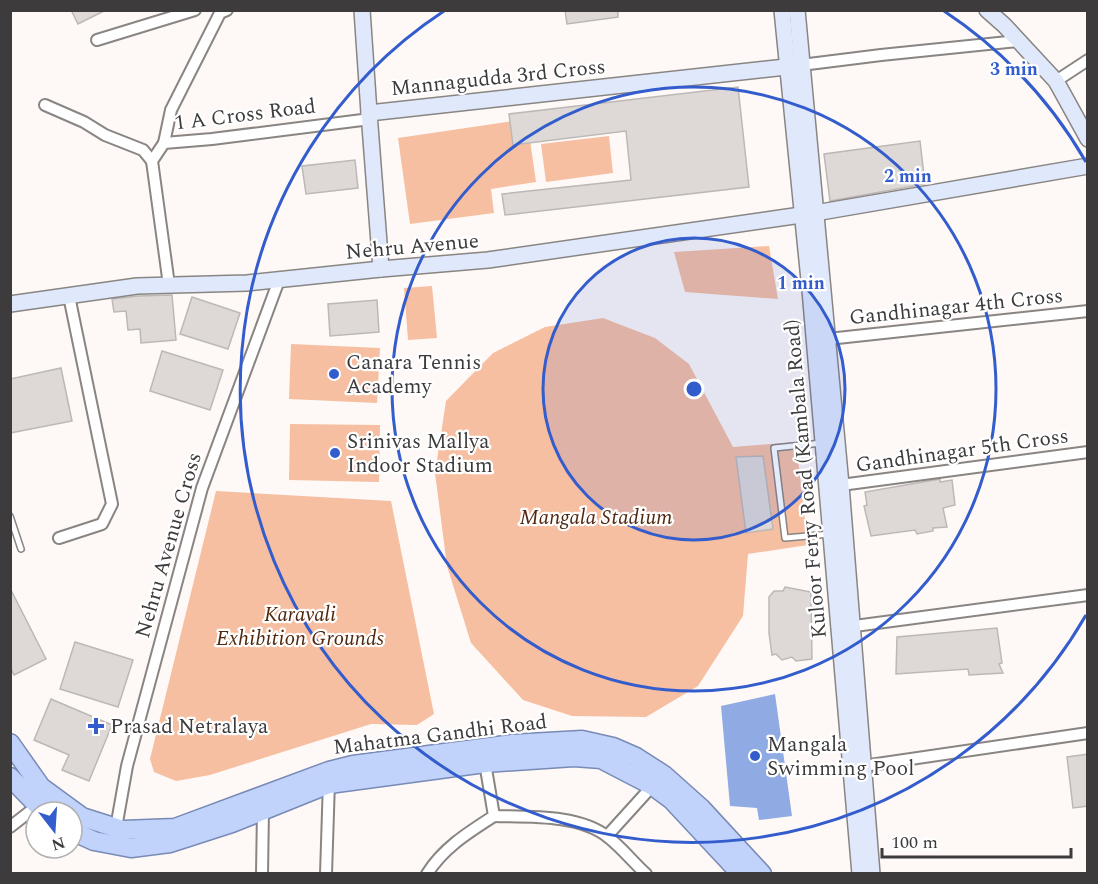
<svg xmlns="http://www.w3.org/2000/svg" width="1098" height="884" viewBox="0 0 1098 884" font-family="Spectral,serif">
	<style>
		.green { fill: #f6bfa1 }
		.water { fill: #90aae3 }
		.building { fill: #ded9d7; stroke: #bcb8b6; stroke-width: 1.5 }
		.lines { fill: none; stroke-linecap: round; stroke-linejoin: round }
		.lane-casing { stroke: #898582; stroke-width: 8 }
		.street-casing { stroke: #898582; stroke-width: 14 }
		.secondary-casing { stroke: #898582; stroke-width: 18 }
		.primary-casing { stroke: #788ab5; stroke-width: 21 }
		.lane { stroke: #fff; stroke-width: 5 }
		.street { stroke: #fff; stroke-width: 10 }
		.secondary { stroke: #e0e9fc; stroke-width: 15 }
		.primary { stroke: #c1d3fa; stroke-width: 18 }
		.ring { fill: none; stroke: #335ccc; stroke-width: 3 }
		.poi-dot { fill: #335ccc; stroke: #fff; stroke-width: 2 }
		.labels { text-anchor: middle; stroke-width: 4.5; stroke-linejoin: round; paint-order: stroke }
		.street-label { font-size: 21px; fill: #3d3b3b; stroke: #fff }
		.poi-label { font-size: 21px; fill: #3d3b3b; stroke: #fff; text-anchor: start }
		.park-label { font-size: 21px; font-style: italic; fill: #50280f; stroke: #fff }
		.centre { fill: #335ccc; stroke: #fff; stroke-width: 3 }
		.ring-label { font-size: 18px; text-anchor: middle; font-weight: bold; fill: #335ccc; stroke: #fff; stroke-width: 4.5; stroke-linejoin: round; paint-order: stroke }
	</style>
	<rect width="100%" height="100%" fill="#fef9f7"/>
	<g class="green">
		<polygon points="527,119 536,182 491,189 494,213 410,224 398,138"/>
		<polygon points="609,136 613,173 546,182 541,144"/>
		<polygon points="769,246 778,299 685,292 674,252"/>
		<polygon points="432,286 437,338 408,340 404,288"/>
		<polygon points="603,318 655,338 689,364 733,447 796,442 808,545 748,554 743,616 698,686 646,717 572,716 523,700 471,643 447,566 435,473 446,401 493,353 545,327"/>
		<polygon points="291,344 380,348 377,403 289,399"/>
		<polygon points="290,424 380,425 379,482 289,480"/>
		<polygon points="216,491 391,501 434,714 417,725 371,724 210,775 176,781 154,772 150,759"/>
	</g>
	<polygon class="water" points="775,694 792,816 759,820 757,808 730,806 721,706"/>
	<g class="building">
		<polygon points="71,10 106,10 78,24"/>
		<polygon points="565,10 618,10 618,17 567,24"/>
		<polygon points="738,87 749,187 505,215 502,194 631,180 626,131 513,145 509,114"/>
		<polygon points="920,141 925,184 830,201 824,154"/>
		<polygon points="355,160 358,188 306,194 302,166"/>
		<polygon points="172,295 176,340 141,343 140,329 128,330 126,311 114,312 112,299 138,296"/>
		<polygon points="192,297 240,313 228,349 180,334"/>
		<polygon points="377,300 379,332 330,336 328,304"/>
		<polygon points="162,351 223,370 210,410 150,391"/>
		<polygon points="61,368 72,421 10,433 10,379"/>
		<polygon points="763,456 773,529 746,533 736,457"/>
		<polygon points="940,479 940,482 952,480 955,505 943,508 947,527 933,528 933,531 917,534 915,530 871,536 864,506 867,505 865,492"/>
		<polygon points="785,587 811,592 812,659 796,661 792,657 782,660 776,654 772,655 769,633 769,597 774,591 783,591"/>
		<polygon points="10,588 46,659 14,675 10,667"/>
		<polygon points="997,628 1002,663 999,664 1003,673 969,675 968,669 896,674 897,637"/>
		<polygon points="75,642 133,660 118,707 60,689"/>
		<polygon points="51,699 112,725 89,781 62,770 69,755 34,740"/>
		<polygon points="1088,754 1088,806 1073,808 1067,757"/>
	</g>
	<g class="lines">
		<g class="lane-casing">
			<g id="lane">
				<polyline points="822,443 774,448 785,538 830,534"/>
				<polyline points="10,516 21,549"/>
			</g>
		</g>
		<g class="street-casing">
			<g id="street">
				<polyline points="97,40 195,10"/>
				<polyline points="801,65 881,55 1018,41"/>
				<polyline points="1056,81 1088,60"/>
				<polyline points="45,105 84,122 105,135 143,150 152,161"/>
				<polyline points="164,143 171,110 220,13 227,10"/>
				<polyline points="169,285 152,161 164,143 212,139 370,119"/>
				<polyline points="828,339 1088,311"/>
				<polyline points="841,485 1088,452"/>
				<polyline points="59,538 102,524 112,504 69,296"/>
				<polyline points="847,627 1088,595"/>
				<polyline points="863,766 1088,733"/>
				<path d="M494 816C529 817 579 814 608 837 622 848 633 862 646 874"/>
				<polyline points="10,827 37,806"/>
				<polyline points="116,828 127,766 202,488 279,280"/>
				<polyline points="607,836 655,783"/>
				<polyline points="262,874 263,810"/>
				<polyline points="326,874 329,781"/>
				<path d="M427 874C443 848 469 832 494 816L485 763"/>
			</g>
		</g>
		<g class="secondary-casing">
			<g id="secondary">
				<polyline points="362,10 369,113"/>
				<polyline points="782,10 810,290 860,874"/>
				<polyline points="797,10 841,485 872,874"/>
				<polyline points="987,10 1004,25 1056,81 1088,139"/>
				<polyline points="381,269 369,113 795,66"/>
				<polyline points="10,304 137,286 247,283 381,269 488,260 815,213 1088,166"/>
			</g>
		</g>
		<g class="primary-casing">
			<g id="primary">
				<polyline points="10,743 41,787 82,817 123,830 175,828 329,771 353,765 512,744 582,740 613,747 636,757 664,775 701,808 762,874"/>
				<polyline points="10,777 44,812"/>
				<polyline points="72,831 94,841 131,848 170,843 232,823 329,784 485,763 574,757 601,759 653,786 672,800 741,874"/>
			</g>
		</g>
		<use href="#lane" class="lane"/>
		<use href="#street" class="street"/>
		<use href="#secondary" class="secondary"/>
		<use href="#primary" class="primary"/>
	</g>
	<circle cx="694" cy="389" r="151" fill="#335ccc" fill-opacity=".12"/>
	<g class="ring">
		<circle cx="694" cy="389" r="151"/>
		<circle cx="694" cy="389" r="302"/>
		<path d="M1086 615A453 453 0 1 1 444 11M944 11A453 453 0 0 1 1086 162"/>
	</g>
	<g class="poi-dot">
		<circle cx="334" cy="374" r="6"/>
		<circle cx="335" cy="453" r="6"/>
		<path d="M93 717h6v6h6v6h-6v6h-6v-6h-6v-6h6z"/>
		<circle cx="755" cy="756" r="6"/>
	</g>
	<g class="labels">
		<g class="street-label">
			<text transform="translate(498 77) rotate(-6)" y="7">Mannagudda 3rd Cross</text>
			<text transform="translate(245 114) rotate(-7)" y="7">1 A Cross Road</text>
			<text transform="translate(412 246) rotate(-5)" y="7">Nehru Avenue</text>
			<text transform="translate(956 306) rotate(-6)" y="7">Gandhinagar 4th Cross</text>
			<text transform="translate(962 450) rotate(-8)" y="7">Gandhinagar 5th Cross</text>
			<text transform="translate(805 479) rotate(-95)" y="7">Kuloor Ferry Road (Kambala Road)</text>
			<text transform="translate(168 545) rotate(-74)" y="7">Nehru Avenue Cross</text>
			<text transform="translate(440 734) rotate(-7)" y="7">Mahatma Gandhi Road</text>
		</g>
		<g class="poi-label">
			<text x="346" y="369">Canara Tennis<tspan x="346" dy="24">Academy</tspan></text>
			<text x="347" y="448">Srinivas Mallya<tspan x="347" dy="24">Indoor Stadium</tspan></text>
			<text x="110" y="733">Prasad Netralaya</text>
			<text x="767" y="751">Mangala<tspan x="767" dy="24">Swimming Pool</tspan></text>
		</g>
		<g class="park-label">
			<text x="596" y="524">Mangala Stadium</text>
			<text x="300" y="621">Karavali<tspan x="300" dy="24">Exhibition Grounds</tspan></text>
		</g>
	</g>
	<circle cx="694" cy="389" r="9" class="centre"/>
	<g class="ring-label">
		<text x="1014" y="75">3 min</text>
		<text x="908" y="182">2 min</text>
		<text x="801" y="289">1 min</text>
	</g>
	<rect width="1098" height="884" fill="none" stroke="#3d3b3b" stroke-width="24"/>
	<g transform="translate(54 830) rotate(163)"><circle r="28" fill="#ffffff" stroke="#b1b1b1" stroke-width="1.5"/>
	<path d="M0-4.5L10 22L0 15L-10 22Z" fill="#335ccc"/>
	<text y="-9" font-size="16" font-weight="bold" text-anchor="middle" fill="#3d3b3b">N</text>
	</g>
	<path d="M882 848v9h189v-9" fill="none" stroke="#3d3b3b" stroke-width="3"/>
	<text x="891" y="848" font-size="18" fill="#3d3b3b" stroke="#ffffff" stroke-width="4.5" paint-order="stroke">100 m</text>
</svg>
